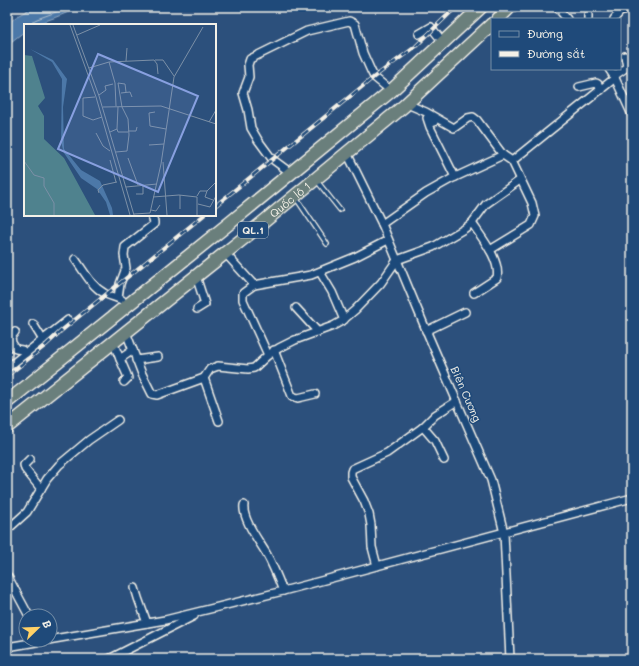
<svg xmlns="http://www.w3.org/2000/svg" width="639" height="666" viewBox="0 0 639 666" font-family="Mali,sans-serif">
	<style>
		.water { fill: #4c78a8; stroke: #8fa8c2 }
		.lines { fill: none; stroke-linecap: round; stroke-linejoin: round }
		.shore { stroke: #b1c1ce; stroke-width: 1 }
		.service-casing { stroke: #f4f1e8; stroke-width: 6 }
		.minor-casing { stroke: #f4f1e8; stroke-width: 10 }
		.trunk-casing { stroke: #f4f1e8; stroke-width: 15 }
		.service { stroke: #1f4a7a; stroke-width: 3.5 }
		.minor { stroke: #1f4a7a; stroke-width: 7 }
		.trunk { stroke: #6b7f7c; stroke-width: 12 }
		.rail-casing { stroke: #f4f1e8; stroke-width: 4 }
		.rail { stroke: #1f4a7a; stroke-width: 2.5; stroke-dasharray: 8; stroke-linecap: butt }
		.labels { text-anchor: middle; stroke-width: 3; stroke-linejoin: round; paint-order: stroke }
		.shield { fill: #1f4a7a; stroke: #b4bfc7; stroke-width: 1 }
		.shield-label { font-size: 10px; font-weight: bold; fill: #f4f1e8 }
		.street-label { font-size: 11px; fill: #f4f1e8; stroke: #1f4a7a }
		.inset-road { fill: none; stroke: #7c90a7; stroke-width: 1 }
		.view { fill: #88a0e0; fill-opacity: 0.15; stroke: #88a0e0; stroke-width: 2 }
		.inset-edge { fill: none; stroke: #f4f1e8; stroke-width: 2 }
	</style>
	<rect width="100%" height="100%" fill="#2c507c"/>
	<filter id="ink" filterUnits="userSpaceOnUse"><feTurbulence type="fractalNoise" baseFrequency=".025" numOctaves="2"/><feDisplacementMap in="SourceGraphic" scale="8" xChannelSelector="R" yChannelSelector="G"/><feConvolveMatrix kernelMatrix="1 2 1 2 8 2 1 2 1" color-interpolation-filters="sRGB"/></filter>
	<g filter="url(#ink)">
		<path class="water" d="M34 7H81C65 13 41 25 25 25V31L7 45V25L17 16Z"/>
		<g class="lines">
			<polyline class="shore" points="33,25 33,21 37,19 70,7"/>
			<g class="service-casing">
				<g id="service">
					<polyline points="317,181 340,210"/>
					<polyline points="296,198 327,244"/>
				</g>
			</g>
			<g class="minor-casing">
				<g id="minor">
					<polyline points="557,7 567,19"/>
					<polyline points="588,15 588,19"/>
					<polyline points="614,19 620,12 627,10"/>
					<polyline points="419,34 431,27 443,42"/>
					<polyline points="609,69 615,78 632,115"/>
					<polyline points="614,76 627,67 625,56"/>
					<polyline points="579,87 596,83 598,84 601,90"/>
					<polyline points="407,104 426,112 454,128 468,118 473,117 477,120 503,155"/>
					<polyline points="434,122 427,118 430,127 455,177"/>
					<polyline points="347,153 382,224 429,337 491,480 504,533 510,659"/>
					<polyline points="291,173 272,159 258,140 251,128 248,110 243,93 249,77 248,65 250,59 307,31 349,21 355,24 363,53 371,71 374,77 391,91"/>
					<path d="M472 223C481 237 501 260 497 278L474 293"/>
					<polyline points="382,224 426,193 451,179 503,155 512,161 615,78"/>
					<polyline points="490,250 531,225 535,216 532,203 512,161"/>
					<polyline points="225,253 254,285 311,275 355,257 388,240"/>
					<path d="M75 259C84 271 91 286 104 293 109 296 116 297 122 300"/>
					<polyline points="320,272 332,292 344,320"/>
					<polyline points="196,276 205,304 197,309"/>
					<polyline points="254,285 243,293 243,300 268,355"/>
					<polyline points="118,298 120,284 126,268 124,255 125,247 154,224 154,222 151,215"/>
					<polyline points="296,308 318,332"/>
					<polyline points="33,324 43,340"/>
					<polyline points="426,331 465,312"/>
					<polyline points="15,332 11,337 12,343 16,349 22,350 26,353"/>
					<polyline points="126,332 142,374 152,394 157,395 204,378"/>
					<polyline points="113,342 120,359 133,350"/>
					<polyline points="274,350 292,396 298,398 315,394"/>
					<polyline points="120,359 127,375 128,378 124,382"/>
					<polyline points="136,360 158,357"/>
					<polyline points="7,368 68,320"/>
					<polyline points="219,421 204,378 210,369 218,366 248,369 254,368 268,355 279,348 295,340 333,326 342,321 355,310 381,283 397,260 433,247 464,229 472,223 486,204 520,180"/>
					<polyline points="423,427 435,415 457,401"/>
					<polyline points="30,459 24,465 25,469 41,489"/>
					<path d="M244 505C242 519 259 541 266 553 273 565 278 578 283 591"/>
					<polyline points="7,530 27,512 47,479 59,465 89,440 118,420"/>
					<polyline points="377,566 372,547 371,525 369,514 364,501 351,477 351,472 352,469 387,453 423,427 435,441 444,460"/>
					<polyline points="7,575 29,616"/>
					<polyline points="135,588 138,598 147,623"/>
					<polyline points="7,647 165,620 283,591 632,498"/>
					<polyline points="109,659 194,616"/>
				</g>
			</g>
			<g class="trunk-casing">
				<g id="trunk">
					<polyline points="498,19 510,7"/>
					<polyline points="7,402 231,222 391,91 481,7"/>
					<path id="s1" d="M7 427 244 238 404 106 492 24"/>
				</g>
			</g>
			<use href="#service" class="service"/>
			<use href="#minor" class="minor"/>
			<use href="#trunk" class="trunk"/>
			<g class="rail-casing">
				<g id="rail">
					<polyline points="215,206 374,77 415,47 456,7"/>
					<polyline points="7,376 46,345 61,331 204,215"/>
				</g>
			</g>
			<use href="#rail" class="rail"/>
		</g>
	</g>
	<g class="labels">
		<rect class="shield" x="238" y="222" width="30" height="16" rx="3"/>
		<g class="shield-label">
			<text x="253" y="234">QL.1</text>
		</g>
		<g class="street-label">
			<text dy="4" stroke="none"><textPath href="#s1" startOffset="363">Quốc lộ 1</textPath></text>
			<text transform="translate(466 394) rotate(66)" y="4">Biên Cương</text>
		</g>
	</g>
	<g transform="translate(24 24)">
		<rect width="192" height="192" fill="#2c507c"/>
		<path d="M0 31 8 32 21 74 14 82 20 92V115L40 134 71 191H0Z" fill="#4f828e"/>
		<path d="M6 25 29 36 43 55 39 83 40 125 57 146 76 157 88 184 89 191H86L82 178 73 165 57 154 40 129 37 118 38 55 28 38Z" fill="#4c78a8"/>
		<path class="inset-road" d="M46 1 72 73 106 191M49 1 75 72 110 191M53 11 76 1M131 36H139L150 52M102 37 103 24M85 38 91 59 92 82M65 44 85 38 130 36 133 40 134 50M94 59 101 60 102 68M97 69 106 68 108 73M75 71 82 66 81 62 89 60M71 73 59 74V92L69 96 78 93M79 83 137 82 192 100M131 88 125 89 126 102 142 105M185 98 192 86M93 105 94 108H104M104 107H112L113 103M86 108 93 105 94 83M72 109 79 122 86 127M125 121 140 120M92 128 103 127 105 111 104 95 98 83 94 59M104 134 114 161M86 136 92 158M0 137 10 151 20 154V162L30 179V191M139 138 143 191M102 163 133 160M75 169 74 166 79 161 93 158M112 170H119V161M156 171V185M173 172 176 167H183M129 173 155 171 173 173V191M189 176 181 173 183 167 191 159M174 180 186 183 192 172M127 186 132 187 136 181M110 190 126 189 137 140 150 53 179 3"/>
		<path class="view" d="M74 30 174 72 134 168 34 125Z"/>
		<rect width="192" height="192" class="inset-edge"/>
	</g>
	<rect width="639" height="666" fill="none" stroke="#1f4a7a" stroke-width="24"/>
	<rect x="12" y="12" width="615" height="642" fill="none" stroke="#f4f1e8" stroke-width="1.5" filter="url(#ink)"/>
	<rect x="491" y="18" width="130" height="52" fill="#1f4a7a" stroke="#748da6"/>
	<rect x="499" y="31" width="20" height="6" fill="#1f4a7a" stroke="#748da6"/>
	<text x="527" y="38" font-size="12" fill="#f4f1e8">Đường</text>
	<rect x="499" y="51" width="20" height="6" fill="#f4f1e8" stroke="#748da6"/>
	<text x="527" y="58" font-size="12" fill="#f4f1e8">Đường sắt</text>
	<g transform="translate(38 628) rotate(67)"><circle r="19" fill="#1f4a7a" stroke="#748da6"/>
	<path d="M0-3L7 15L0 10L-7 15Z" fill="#ffd166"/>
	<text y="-6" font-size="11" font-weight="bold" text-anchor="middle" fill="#f4f1e8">B</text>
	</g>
</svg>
